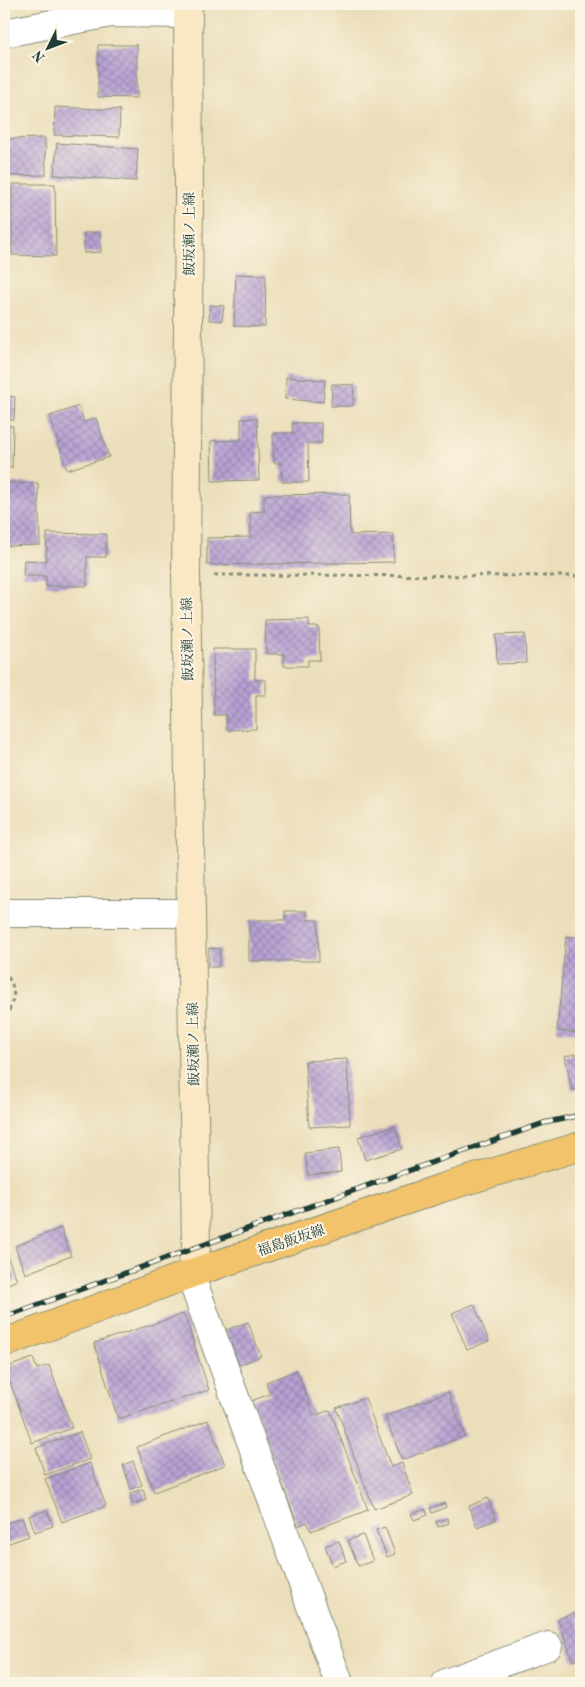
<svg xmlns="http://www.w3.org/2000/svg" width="585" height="1687" viewBox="0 0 585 1687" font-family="'Old Standard TT','Noto Serif JP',serif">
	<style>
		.building { fill: url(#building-cross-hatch) }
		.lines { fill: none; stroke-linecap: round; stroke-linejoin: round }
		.minor-casing { stroke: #858e77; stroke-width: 30 }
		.secondary-casing { stroke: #858e77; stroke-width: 30 }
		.primary-casing { stroke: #858e77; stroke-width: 30 }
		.path { stroke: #858e77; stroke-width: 3; stroke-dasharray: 4 4; stroke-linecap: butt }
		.minor { stroke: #fff; stroke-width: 28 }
		.secondary { stroke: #fae7c3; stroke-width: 28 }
		.primary { stroke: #f2c36a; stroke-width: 28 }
		.rail-casing { stroke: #1f3d34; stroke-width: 5.5 }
		.rail { stroke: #fcf5e5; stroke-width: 4; stroke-dasharray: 11; stroke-linecap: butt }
		.labels { text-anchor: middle; stroke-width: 4; stroke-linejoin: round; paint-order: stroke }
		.street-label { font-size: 14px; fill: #1f3d34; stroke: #fcf5e5 }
	</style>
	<defs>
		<pattern id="building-cross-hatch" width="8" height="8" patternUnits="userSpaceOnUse" patternTransform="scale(1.25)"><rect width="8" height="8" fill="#b8a1d4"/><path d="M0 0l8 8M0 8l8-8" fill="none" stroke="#9584ad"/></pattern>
	</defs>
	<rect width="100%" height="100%" fill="#fcf5e5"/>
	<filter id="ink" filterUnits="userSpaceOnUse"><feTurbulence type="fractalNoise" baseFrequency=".02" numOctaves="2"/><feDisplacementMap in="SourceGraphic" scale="10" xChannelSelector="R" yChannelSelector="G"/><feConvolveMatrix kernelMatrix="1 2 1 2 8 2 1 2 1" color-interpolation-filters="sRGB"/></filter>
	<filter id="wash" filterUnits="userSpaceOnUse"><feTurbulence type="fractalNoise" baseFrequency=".0096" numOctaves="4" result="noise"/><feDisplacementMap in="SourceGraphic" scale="20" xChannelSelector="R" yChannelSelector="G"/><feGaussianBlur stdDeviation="1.12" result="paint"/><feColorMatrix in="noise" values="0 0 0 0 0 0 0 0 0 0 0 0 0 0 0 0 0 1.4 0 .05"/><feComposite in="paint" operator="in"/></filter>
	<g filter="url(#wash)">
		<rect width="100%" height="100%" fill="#ebdeba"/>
		<g id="blocks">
			<g class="building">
				<polygon points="98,45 137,45 137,98 98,97"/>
				<polygon points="4,96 6,96 8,139 45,138 46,175 4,176"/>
				<polygon points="55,107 120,110 119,137 54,135"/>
				<polygon points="57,143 138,149 136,181 54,175"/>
				<polygon points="12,184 55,184 56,256 12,255"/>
				<polygon points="100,232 101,252 84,253 84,233"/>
				<polygon points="236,274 266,275 265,327 234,326"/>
				<polygon points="210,305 224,306 222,321 209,320"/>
				<polygon points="286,377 325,380 323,402 285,399"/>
				<polygon points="332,384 354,385 353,406 331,406"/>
				<polygon points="4,396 15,397 14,420 4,420"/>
				<polygon points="79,406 84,422 96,418 109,457 67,470 50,416"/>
				<polygon points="257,418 259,480 212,481 211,441 241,440 241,419"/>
				<polygon points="292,423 321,423 322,443 308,443 309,482 282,482 281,463 274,463 273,433 293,433"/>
				<polygon points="4,426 13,426 12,468 4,467"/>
				<polygon points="4,483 38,483 40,545 4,546"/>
				<polygon points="349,494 350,535 393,534 394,562 207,565 207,538 251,537 250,512 264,511 264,495"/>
				<polygon points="47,533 106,534 106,557 87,557 87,586 46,586 46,576 23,576 24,560 46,561"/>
				<polygon points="309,619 309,627 319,627 320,660 308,660 308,666 284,666 284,654 266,654 265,620"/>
				<polygon points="525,634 526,663 497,664 496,635"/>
				<polygon points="213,649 255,649 255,680 266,680 266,695 256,695 256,729 226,730 226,715 214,715"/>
				<polygon points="285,911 307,911 307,920 318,920 319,961 249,961 249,920 285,920"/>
				<polygon points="566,936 581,938 581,1033 557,1031"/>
				<polygon points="209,948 220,949 219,967 208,967"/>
				<polygon points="581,1053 581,1088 572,1090 565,1056"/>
				<polygon points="347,1059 350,1125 309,1127 305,1061"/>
				<polygon points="395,1126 402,1149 365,1160 358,1137"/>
				<polygon points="339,1149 341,1172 308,1175 305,1153"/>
				<polygon points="61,1228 71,1256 25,1274 15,1246"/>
				<polygon points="7,1256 17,1280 4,1286 4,1258"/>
				<polygon points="474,1304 489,1341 467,1350 452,1313"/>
				<polygon points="184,1314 209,1390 118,1419 94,1343"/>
				<polygon points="248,1322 261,1356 239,1365 226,1330"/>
				<polygon points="33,1358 37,1369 49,1365 72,1428 32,1443 5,1368"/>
				<polygon points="297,1370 314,1416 330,1410 368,1510 311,1531 307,1522 298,1526 251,1401 270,1394 266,1382"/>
				<polygon points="448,1392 465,1436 402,1460 385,1416"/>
				<polygon points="365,1398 391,1467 402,1463 413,1495 374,1509 336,1408"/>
				<polygon points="208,1420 225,1465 154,1492 137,1447"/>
				<polygon points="80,1432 90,1459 45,1475 36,1448"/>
				<polygon points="133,1461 142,1485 131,1489 123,1465"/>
				<polygon points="90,1463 106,1506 62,1522 45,1479"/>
				<polygon points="143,1489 146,1500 132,1504 130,1493"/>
				<polygon points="488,1498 496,1520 477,1527 469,1506"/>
				<polygon points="445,1503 446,1507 432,1513 430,1508"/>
				<polygon points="425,1509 428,1515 414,1520 411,1514"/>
				<polygon points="47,1510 53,1526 35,1532 29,1516"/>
				<polygon points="22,1518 29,1536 4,1545 4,1524"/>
				<polygon points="447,1518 449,1523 438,1527 436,1522"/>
				<polygon points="385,1527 395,1554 387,1557 376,1530"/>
				<polygon points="363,1535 373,1561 358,1566 348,1540"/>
				<polygon points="339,1541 346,1561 333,1566 325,1546"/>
				<polygon points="574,1613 581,1633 581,1658 573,1661 558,1619"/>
			</g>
		</g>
	</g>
	<g filter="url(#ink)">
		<use href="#blocks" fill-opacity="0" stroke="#858e77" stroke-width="1"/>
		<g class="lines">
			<g class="minor-casing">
				<g id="minor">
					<polyline points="4,33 111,13 188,14"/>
					<polyline points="4,913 190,913"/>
					<polyline points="190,1274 339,1683"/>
					<polyline points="446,1683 548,1646"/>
				</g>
			</g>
			<g class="secondary-casing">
				<polyline id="secondary" points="188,4 189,195 186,575 196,1248 190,1274"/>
			</g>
			<g class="primary-casing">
				<polyline id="primary" points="4,1343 190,1274 442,1188 581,1146"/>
			</g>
			<g class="path">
				<polyline points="214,575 581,576"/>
				<polyline points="4,970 12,984 14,996 4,1026"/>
			</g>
			<use href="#minor" class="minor"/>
			<use href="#secondary" class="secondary"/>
			<use href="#primary" class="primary"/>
			<g class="rail-casing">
				<polyline id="rail" points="4,1317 402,1173 544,1123 581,1115"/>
			</g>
			<use href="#rail" class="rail"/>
		</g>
	</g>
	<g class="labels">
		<g class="street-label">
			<text transform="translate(189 234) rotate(-90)" y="5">飯坂瀬ノ上線</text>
			<text transform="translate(187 639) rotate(-91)" y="5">飯坂瀬ノ上線</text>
			<text transform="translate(193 1044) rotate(-91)" y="5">飯坂瀬ノ上線</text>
			<text transform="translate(291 1240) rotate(-19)" y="5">福島飯坂線</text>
		</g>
	</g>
	<rect width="585" height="1687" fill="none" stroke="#fcf5e5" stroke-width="20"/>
	<g transform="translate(48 48) rotate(228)" stroke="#fcf5e5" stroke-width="4" paint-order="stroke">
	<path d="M0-4L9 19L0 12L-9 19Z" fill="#1f3d34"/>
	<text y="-8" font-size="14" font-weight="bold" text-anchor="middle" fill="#1f3d34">N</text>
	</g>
</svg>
